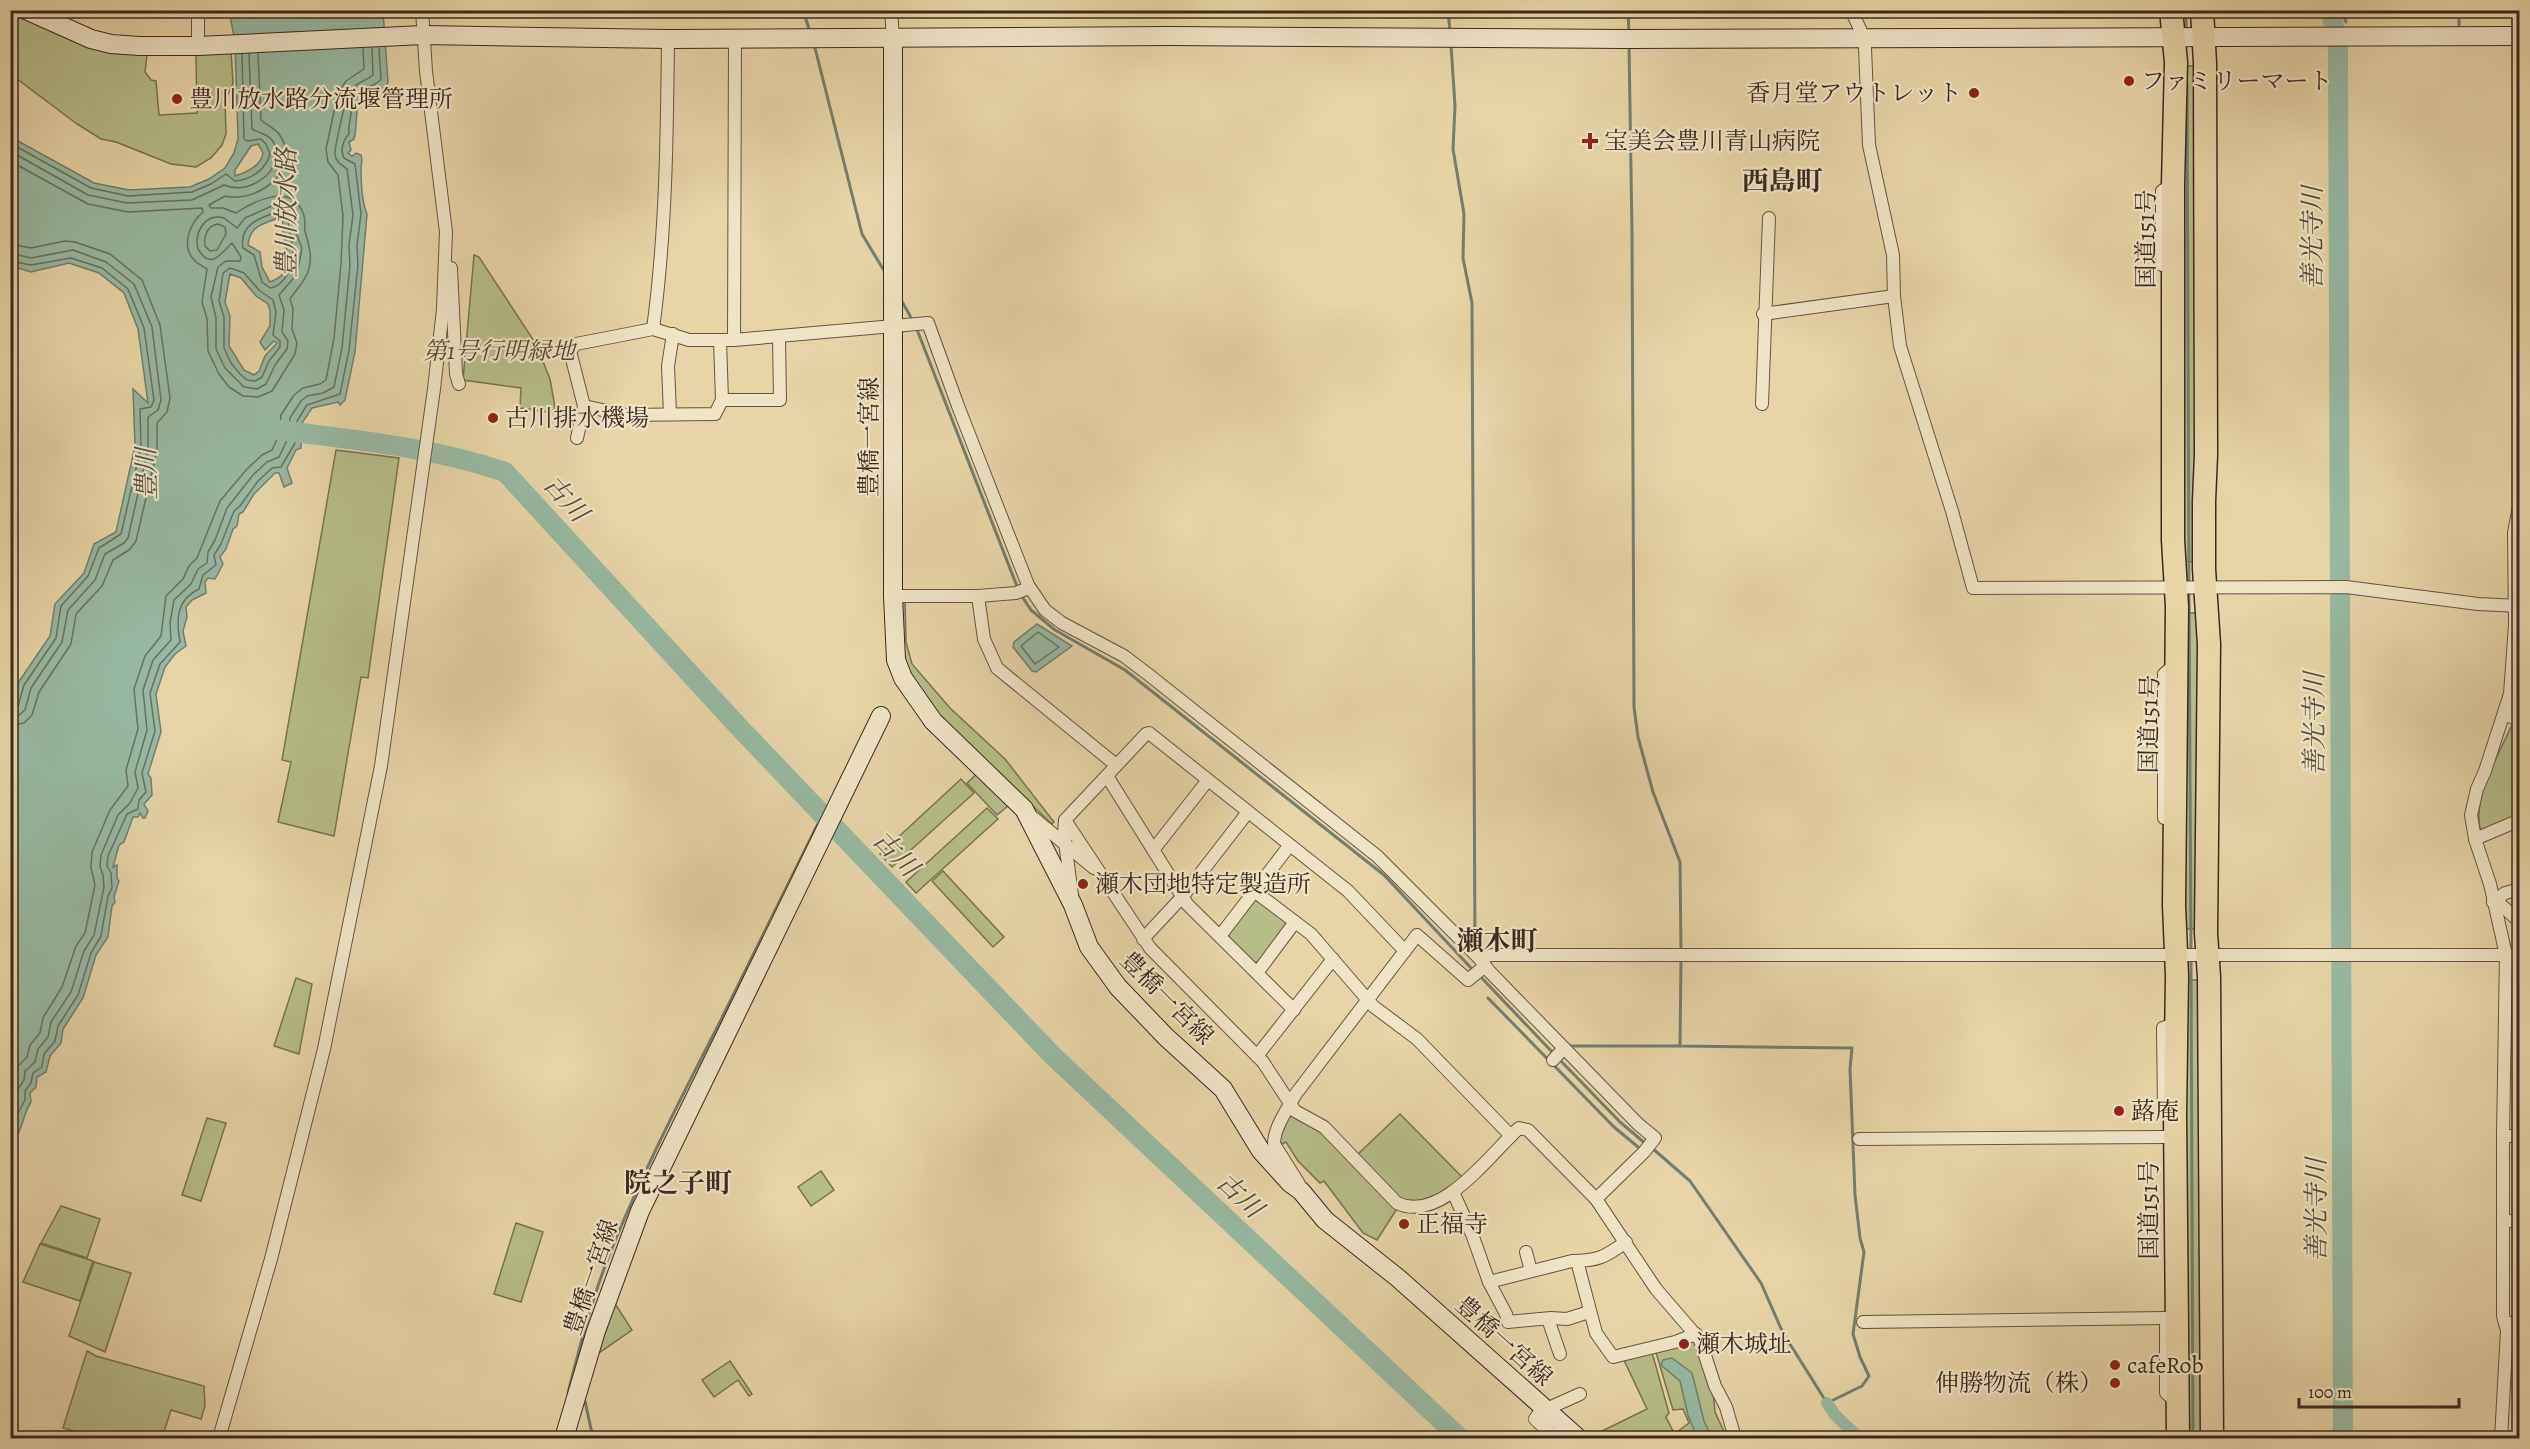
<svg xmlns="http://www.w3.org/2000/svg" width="2530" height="1449" viewBox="0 0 2530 1449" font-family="Alegreya,'Noto Serif JP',serif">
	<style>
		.green { fill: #b6bd87; stroke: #787354; stroke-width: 1.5 }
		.water { fill: #98b9a3; stroke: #737f6f; stroke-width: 1.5; fill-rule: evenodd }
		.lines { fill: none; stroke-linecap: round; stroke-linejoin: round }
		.shore { stroke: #6a7162; stroke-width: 1.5 }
		.stream { stroke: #737f6f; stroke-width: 3 }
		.canal { stroke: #98b9a3; stroke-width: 12 }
		.river { stroke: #98b9a3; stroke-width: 20 }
		.street-casing { stroke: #665443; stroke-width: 14 }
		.secondary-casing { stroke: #3b2922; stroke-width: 20 }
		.highway-casing { stroke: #3b2922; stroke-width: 25 }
		.street { stroke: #efe4c6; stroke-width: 12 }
		.secondary { stroke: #efe4c6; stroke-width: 18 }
		.highway { stroke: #e7d5a7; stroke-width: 22 }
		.poi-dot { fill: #8f2418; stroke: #efe4c6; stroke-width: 2 }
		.labels { text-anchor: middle; stroke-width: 4.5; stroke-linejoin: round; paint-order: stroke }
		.poi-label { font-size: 24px; fill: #3b2922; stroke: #efe4c6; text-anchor: start }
		.street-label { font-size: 24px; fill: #3b2922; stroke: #efe4c6 }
		.park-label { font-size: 24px; font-style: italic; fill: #544736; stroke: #efe4c6 }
		.water-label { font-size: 26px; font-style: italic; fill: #524d42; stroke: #efe4c6 }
		.quarter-label { font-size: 27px; font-weight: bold; fill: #3b2922; stroke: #efe4c6 }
	</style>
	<rect width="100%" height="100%" fill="#e7d5a7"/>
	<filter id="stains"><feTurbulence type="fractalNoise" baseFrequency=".00333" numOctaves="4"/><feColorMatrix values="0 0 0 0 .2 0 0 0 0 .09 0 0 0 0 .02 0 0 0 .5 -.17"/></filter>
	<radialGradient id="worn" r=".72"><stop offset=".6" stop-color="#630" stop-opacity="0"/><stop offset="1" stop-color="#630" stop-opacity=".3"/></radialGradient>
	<g class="green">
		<polygon points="11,11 18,11 124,53 147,55 145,72 151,80 156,81 159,115 197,113 196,54 231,51 233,83 225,101 226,134 222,145 211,158 196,167 171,164 116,142 101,139 77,124 17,79 11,86"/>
		<polygon points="2186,66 2198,66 2195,562 2180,561 2179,195 2187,126"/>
		<polygon points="474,255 479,257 536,344 550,379 556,413 520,408 521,388 463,380"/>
		<polygon points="336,450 399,458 368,678 361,677 334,836 278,822 291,762 282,760"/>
		<polygon points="902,602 905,602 906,642 912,664 950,708 1005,759 1054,822 1052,824 958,736 930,705 905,671"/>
		<polygon points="2185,613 2200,613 2198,929 2183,929"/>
		<path d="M2515 726 2519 728V816L2485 832 2480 828C2474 793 2497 758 2511 727Z"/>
		<polygon points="981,770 1014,801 997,815 967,783"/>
		<polygon points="961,779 974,793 892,867 880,854"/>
		<polygon points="987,808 998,819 916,893 906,882"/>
		<polygon points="817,824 821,828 725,1017 722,1016"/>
		<polygon points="943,871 1004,937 993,947 932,881"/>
		<polygon points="1260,900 1285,920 1286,929 1261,962 1252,962 1229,939 1229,931 1252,901"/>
		<polygon points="296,978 312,984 299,1054 274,1046"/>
		<polygon points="2186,980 2202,980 2203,1438 2184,1438"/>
		<path d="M1400 1114 1462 1177C1411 1228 1396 1195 1357 1155Z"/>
		<polygon points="1289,1116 1293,1116 1318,1127 1398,1207 1377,1240 1363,1233 1324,1181 1320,1183 1298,1161 1286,1142 1282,1144 1279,1141"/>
		<polygon points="207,1118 226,1123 201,1201 182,1195"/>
		<polygon points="821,1171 834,1190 811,1206 798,1187"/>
		<polygon points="61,1206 100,1219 87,1258 41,1243"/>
		<polygon points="516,1223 543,1232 521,1302 494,1294"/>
		<polygon points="40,1244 93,1261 80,1301 23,1282"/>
		<polygon points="94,1262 131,1273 105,1352 69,1336"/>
		<polygon points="612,1299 632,1330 593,1357"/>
		<polygon points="1693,1340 1712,1379 1715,1412 1727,1438 1597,1438 1594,1435 1647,1409 1622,1356 1651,1349 1669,1413 1666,1417 1673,1431 1677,1432 1689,1423 1683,1409 1673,1410 1655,1349"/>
		<polygon points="87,1351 96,1356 204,1386 205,1406 201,1419 171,1410 162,1438 100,1438 63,1428"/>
		<polygon points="730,1361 752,1394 749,1396 738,1380 714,1397 702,1380"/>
	</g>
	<g class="water">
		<path d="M229 11H383L388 82 385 88C348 91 360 116 354 139L349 142 351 150 348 153 352 156 356 153 361 155C363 160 361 163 361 169 361 183 362 202 367 214L355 352 345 400 340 405 338 402 312 408 302 423 301 448 296 450 287 468 292 483 284 487 279 473H275L254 494 243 512 239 514 237 526 233 529 226 549 220 557 223 564 215 579 208 578 205 582 206 593 192 600 186 607 187 617 183 631 186 646 175 654 165 667 156 694 161 732 148 774 151 778 152 795 144 804 148 811 145 818H143L140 813 138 817H133L124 842 119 845 113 867 117 865V878L119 881 114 897 115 902 112 906 108 937 96 955 83 998 63 1029 61 1043 50 1056 46 1072 37 1077 36 1087 30 1093 31 1102C22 1116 23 1132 11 1143V714L18 683 50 636 55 604 84 573 94 544 116 532 135 446 133 389 148 403 138 329 124 293 99 273 69 263 31 272 11 266V137L94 183 129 190 190 187 209 179 225 168 234 153 238 139 235 41ZM258 144 263 153C261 166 248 172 235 176V170L251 146ZM278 218 283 221C280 240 302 271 270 282L262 267 260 252 248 245C250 226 261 225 278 218ZM230 274 241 278 256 296 268 304 270 311V326L260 342 265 350 274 341 277 343 265 356 259 371 254 375 244 370 229 346 230 316 225 302Z"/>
		<polygon points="1037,624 1072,646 1036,672 1032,671 1013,647 1014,642"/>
		<polygon points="1672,1358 1692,1373 1704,1421 1712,1438 1697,1438 1688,1415 1680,1381 1661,1365 1663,1360"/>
	</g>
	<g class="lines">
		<g class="shore">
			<path d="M10 143 91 188 128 196 192 192 211 184 226 174 235 181C250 180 266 170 270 154L266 144 261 139 247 141 244 139 242 54"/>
			<path d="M10 151 88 195 127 203 192 200 224 185C245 194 273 179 277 155 275 135 266 136 252 129L249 54"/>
			<path d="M10 161 88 204 128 212 202 208 203 212C190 223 180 246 195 261 198 264 203 266 207 269L202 302 207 319 208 351 219 374 229 387 243 396 258 397 272 391 295 354 297 343 292 329 293 309 290 299C296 290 304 282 308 272 313 257 309 246 305 231 304 225 306 219 303 213 292 182 254 201 236 213L223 208H211L209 205 225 196C257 204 304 169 279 134 274 128 267 125 261 120L258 54"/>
			<path d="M274 205 284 206 294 213 296 233 302 248 297 274 279 295 284 310 282 332 288 341 287 349 275 365 266 384 257 389 244 387 225 368 216 349V318L211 297 218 267 226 261H240L241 257 232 243C221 253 211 271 198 249 194 232 205 213 224 218L237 228 245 218Z"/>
			<path d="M277 212 288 219C289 240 301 258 285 278 280 284 277 287 270 288L262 282 254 255 243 248C239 225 259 218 277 212Z"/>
			<path d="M218 224 225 227 226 234 217 250 210 251 205 246C204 235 207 226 218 224Z"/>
			<polyline points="10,244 31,248 65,241 75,242 110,254 142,280 160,325 170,398 167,412 157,423 157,450 136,541 129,550 113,560 102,586 76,614 71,644 39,692 32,715 24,723 10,726"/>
			<polyline points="10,253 31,258 73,250 106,262 134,284 152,327 161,400 158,410 148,417 148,449 128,538 124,543 105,554 95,580 68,610 62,642 31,688 25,710 18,716 10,717"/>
			<polyline points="10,261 31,265 71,258 102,268 128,289 144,328 154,400 151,407 140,409 141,447 121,534 99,548 88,576 61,606 56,638 24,685 18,706 10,709"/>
			<polygon points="230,268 244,273 260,291 273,300 276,312 273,335 280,341 280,347 269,361 262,377 255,381 247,380 240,374 231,363 224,348 224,317 219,301 223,273"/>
			<polygon points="1038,632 1059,647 1035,664 1021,646"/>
			<polyline points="10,1082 18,1066 27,1057 30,1045 40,1033 43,1018 62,987 76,946 85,933 95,885 91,868 92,852 110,810 128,786 126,770 138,729 134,689 145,656 161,636 166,596 183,579 189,566 197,558 220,501 247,469 262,455 272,450 279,435 281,415 294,395 303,388 320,384 326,380 334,338 341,264 343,216 338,175 328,162 326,149 338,93 346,81 364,69 363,48"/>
			<path d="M10 1112 17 1099 18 1089 24 1080 25 1071 35 1062 38 1049 48 1037 51 1022 71 992 84 951 94 935 104 887 103 875 100 867 101 855 118 815 130 803 138 788 135 772 147 730 143 690 153 660 171 640 170 623 174 600 191 584 198 569 207 563 208 552 215 540 227 508 253 475 267 462 279 457 288 438 290 418 301 401 307 396 323 393 334 387 342 348 350 265 349 245 353 215 347 169C342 165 336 162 335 155 334 150 346 95 350 91 356 82 366 81 373 75L372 48"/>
			<path d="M10 1135 15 1130 16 1117 25 1100V1091L31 1083 33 1073 42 1067 44 1054 55 1041 58 1026 78 995 91 953 101 936 108 896 112 888 111 873 107 866 108 856 127 814 138 809 139 800 146 792 142 773 155 731 150 693 160 664 180 642C176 620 176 600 199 589L203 575 216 565 214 555 221 544 234 511 240 506 258 481 272 468 281 467 295 443 297 421 307 405 340 394 349 350 358 265 357 245 361 214 355 164 344 158C340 150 343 140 349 134 348 126 350 122 351 114 353 86 364 93 381 80L379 48"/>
		</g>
		<g class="stream">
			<polyline points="803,10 810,32"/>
			<polyline points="1448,10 1450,32"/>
			<polyline points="1628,10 1629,33"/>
			<polyline points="2186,10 2186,30"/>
			<polyline points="2342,10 2346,22"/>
			<polyline points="2459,10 2459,25"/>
			<polyline points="814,44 862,234 886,274"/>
			<polyline points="1451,45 1455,106 1453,149 1464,214 1463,258 1472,303 1475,948"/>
			<polyline points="1629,45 1632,232 1634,707 1638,737 1653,792 1680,862 1681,952"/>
			<polyline points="2187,84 2189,585"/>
			<polyline points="900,298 913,321"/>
			<polyline points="916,327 1018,589"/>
			<polyline points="2189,591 2191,951"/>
			<polyline points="1021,595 1031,610 1055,630 1125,670 1384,875 1473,970"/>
			<polyline points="2191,957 2193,1438"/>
			<polyline points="1478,974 1554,1054"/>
			<polyline points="1488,998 1614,1127 1638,1147"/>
			<polyline points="1568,1046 1680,1046"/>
			<polyline points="1559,1059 1620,1122 1646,1144"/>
			<polyline points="1652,1148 1690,1181 1761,1283 1783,1333 1827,1403 1862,1386 1869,1376 1860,1357 1853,1334 1864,1252 1860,1238 1855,1195 1850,1069 1852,1048 1680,1046 1681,959"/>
			<path d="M570 1394 568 1393C580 1346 592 1298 610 1253 654 1144 711 1041 764 936"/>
			<polyline points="581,1399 585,1401 593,1438"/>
		</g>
		<polyline class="canal" points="1827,1403 1835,1415 1859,1438"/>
		<g class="river">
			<polyline points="2331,10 2338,50 2343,1438"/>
			<path d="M278 430C354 440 433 447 505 472L737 725 1052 1055 1460 1438"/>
		</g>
		<g class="street-casing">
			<g id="street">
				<polyline points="198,10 198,46"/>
				<polyline points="891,10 893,39"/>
				<polyline points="1851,10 1860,29 1865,48 1869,145 1893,255 1894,296 1900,346 1952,511 1973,588 2346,587 2478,604 2520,606"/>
				<polyline points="2162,265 2162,191 2173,184"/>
				<polyline points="451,268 456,374 459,384"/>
				<polyline points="1763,314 1894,296"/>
				<path d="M653 329C666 233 667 137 668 39"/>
				<polyline points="734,340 735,39"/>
				<polyline points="722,400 780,400 779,338"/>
				<polyline points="1762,404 1769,218"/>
				<polyline points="584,406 625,415 715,414 722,400 720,340"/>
				<polyline points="670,414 668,366 673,334"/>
				<polyline points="577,438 584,406 570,351 576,344 653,329 689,340 734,340 928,323 958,406 1028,585 1045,610 1062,623 1124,656 1149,675 1377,856 1479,958 1489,971 1638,1124 1655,1138 1644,1152 1596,1199"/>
				<polyline points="893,596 978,596 1016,593 1029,588"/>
				<polyline points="978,596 984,639 997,668 1116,765"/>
				<polyline points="2505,714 2520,721"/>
				<polyline points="1107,776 1187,904 1294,1010"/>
				<polyline points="1031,816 1094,868"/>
				<polyline points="2164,818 2164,674 2176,664"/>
				<path d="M1065 820 1150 948 1263 1062 1295 1111 1324 1127 1397 1203C1441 1224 1490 1154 1519 1128L1528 1130 1596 1199 1656 1289 1700 1340 1715 1386 1726 1407 1735 1438"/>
				<polyline points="2475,839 2520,820"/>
				<polyline points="1154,849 1208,780"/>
				<polyline points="1254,891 1311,934 1373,1006 1417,1039 1511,1136"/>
				<polyline points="1072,895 1064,834 1065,820 1146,734 1149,733 1348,891 1405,951"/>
				<polyline points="2493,902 2500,904 2520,922"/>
				<polyline points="2493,902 2505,893 2520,889"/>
				<polyline points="1220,936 1289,846"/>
				<polyline points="1143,939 1183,896 1248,812"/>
				<polyline points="1479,958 1492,955 2520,955"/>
				<polyline points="1257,973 1295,922"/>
				<polyline points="1257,1056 1333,959"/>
				<polyline points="1553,1060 1564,1048"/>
				<polyline points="2164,1110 2163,1028 2178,1023"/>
				<polyline points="2503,1136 2520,1136"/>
				<polyline points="1859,1139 2165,1137"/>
				<path d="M1299 1184 1274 1144C1274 1127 1288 1109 1295 1095L1417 935 1468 980 1485 966"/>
				<path d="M1453 1192 1472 1234 1489 1282 1572 1261C1598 1261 1605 1257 1626 1242"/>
				<polyline points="2503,1221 2520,1221"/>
				<polyline points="1526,1252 1531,1271"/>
				<polyline points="1577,1261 1596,1333 1613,1357 1675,1342 1696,1334"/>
				<polyline points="1489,1282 1506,1314 1508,1322 1551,1318 1567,1319 1589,1312"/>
				<polyline points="1548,1319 1560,1354"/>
				<polyline points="1863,1322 2166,1318"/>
				<polyline points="2505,1324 2520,1322"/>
				<polyline points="2166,1325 2166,1393 2177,1402"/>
				<polyline points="219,1438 271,1259 324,1049 381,766 434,389 443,309 446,232 426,71 422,10"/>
				<polyline points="1561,1438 1551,1434 1535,1419 1540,1412 1580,1394"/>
				<polyline points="2501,1438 2507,1330 2503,1316 2503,1136 2506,955 2490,884 2475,839 2471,815 2477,789 2485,771 2510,694 2515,625 2514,533 2520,501"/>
			</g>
		</g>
		<g class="secondary-casing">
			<g id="secondary">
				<polyline points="26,10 91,39 111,44 139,46 198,46 423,35 668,39 1169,36 1626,39 2520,36"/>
				<polyline points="893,39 893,596 896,660 903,678 933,721 1024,809 1073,905 1089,947 1118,987 1166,1037 1223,1089 1261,1151 1290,1183 1301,1191 1325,1220 1398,1278 1578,1438"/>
				<polyline points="564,1438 596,1331 640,1211 881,716"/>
			</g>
		</g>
		<g class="highway-casing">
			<g id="highway">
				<polyline points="2171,10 2176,62 2173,184 2173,540 2177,607 2174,905 2177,976 2175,1115 2178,1438"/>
				<polyline points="2202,10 2205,63 2206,455 2204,501 2204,569 2209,644 2206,933 2209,977 2212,1438"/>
			</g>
		</g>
		<use href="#street" class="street"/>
		<use href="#secondary" class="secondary"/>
		<use href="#highway" class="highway"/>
	</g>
	<g class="poi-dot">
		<circle cx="2129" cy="81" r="6"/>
		<circle cx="1974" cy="93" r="6"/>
		<circle cx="177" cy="99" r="6"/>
		<path d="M1587 132h6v6h6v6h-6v6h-6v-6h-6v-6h6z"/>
		<circle cx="493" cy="418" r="6"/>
		<circle cx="1083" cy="884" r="6"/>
		<circle cx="2119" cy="1111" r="6"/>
		<circle cx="1404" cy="1224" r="6"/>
		<circle cx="1684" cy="1344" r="6"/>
		<circle cx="2115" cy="1365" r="6"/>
		<circle cx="2115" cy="1383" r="6"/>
	</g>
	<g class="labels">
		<g class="poi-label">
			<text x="2141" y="89">ファミリーマート</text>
			<text x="1962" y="101" text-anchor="end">香月堂アウトレット</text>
			<text x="189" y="107">豊川放水路分流堰管理所</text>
			<text x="1604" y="149">宝美会豊川青山病院</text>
			<text x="505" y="426">古川排水機場</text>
			<text x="1095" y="892">瀬木団地特定製造所</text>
			<text x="2131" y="1119">蕗庵</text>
			<text x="1416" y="1232">正福寺</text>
			<text x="1696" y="1352">瀬木城址</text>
			<text x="2127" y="1373">cafeRob</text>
			<text x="2103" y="1391" text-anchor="end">伸勝物流（株）</text>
		</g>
		<g class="street-label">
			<text transform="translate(2146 239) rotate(-90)" y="8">国道151号</text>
			<text transform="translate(869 437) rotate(-90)" y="8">豊橋一宮線</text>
			<text transform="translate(2149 724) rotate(-89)" y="8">国道151号</text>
			<text transform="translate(1167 998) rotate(45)" y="8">豊橋一宮線</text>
			<text transform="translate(2149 1210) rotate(-90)" y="8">国道151号</text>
			<text transform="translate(591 1277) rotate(-71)" y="8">豊橋一宮線</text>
			<text transform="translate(1504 1341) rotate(42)" y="8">豊橋一宮線</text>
		</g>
		<g class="park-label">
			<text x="499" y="359">第1号行明緑地</text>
		</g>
		<g class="water-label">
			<text transform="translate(286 213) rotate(-90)" y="9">豊川放水路</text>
			<text transform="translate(2312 238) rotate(-90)" y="9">善光寺川</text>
			<text transform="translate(146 474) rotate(-91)" y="9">豊川</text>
			<text transform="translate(566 498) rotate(48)" y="9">古川</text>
			<text transform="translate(2314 724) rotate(-90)" y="9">善光寺川</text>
			<text transform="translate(896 853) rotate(46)" y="9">古川</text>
			<text transform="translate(1240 1195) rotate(43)" y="9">古川</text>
			<text transform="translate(2316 1210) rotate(-90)" y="9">善光寺川</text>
		</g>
		<g class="quarter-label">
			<text x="1782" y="190">西島町</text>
			<text x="1497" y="950">瀬木町</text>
			<text x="678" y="1192">院之子町</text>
		</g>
	</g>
	<rect width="2530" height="1449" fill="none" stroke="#e7d5a7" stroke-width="36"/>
	<rect x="12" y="12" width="2506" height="1425" fill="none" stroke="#3b2922" stroke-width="3"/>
	<rect x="18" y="18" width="2494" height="1413" fill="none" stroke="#3b2922" stroke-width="1.5"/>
	<path d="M2299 1398v9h160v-9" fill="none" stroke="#3b2922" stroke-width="3"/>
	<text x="2308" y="1398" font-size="18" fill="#3b2922" stroke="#efe4c6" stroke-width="4.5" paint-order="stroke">100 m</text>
	<rect width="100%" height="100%" filter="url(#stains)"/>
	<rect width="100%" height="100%" fill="url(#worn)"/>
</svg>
